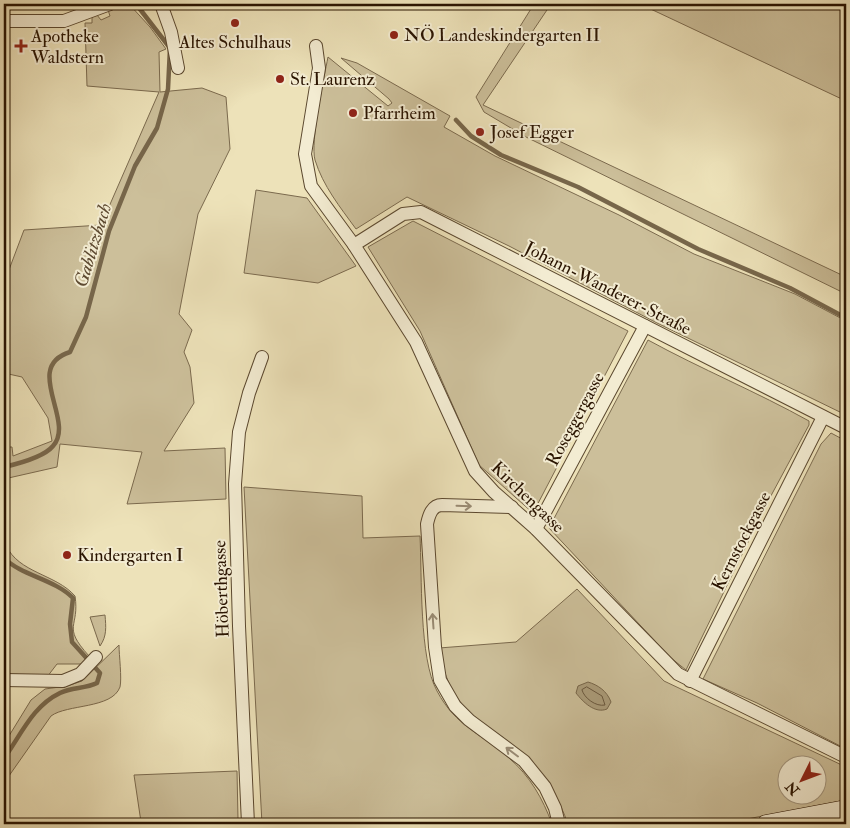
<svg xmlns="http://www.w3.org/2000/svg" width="850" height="828" viewBox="0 0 850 828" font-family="'IM FELL Double Pica',serif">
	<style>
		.green { fill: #ccbf9a; stroke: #7b6a4e; fill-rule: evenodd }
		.water { fill: #ab9c7a; stroke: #77664a }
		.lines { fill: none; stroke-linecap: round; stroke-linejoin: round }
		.shore { stroke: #6a583e; stroke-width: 1 }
		.stream { stroke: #77664a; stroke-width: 4.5 }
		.street-casing { stroke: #5b482f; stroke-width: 14 }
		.secondary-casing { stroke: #2a1401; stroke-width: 19 }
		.street { stroke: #f3ecd2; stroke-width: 12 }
		.secondary { stroke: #f3ecd2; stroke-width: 18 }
		.oneway { stroke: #998b74 }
		.poi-dot { fill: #8f2418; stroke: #f3ecd2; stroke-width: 2 }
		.labels { text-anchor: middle; stroke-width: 4; stroke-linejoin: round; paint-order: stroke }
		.poi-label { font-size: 18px; fill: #2a1401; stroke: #f3ecd2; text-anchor: start }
		.street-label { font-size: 18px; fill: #2a1401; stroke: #f3ecd2 }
		.water-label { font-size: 19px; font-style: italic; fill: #5e4a31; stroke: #f3ecd2 }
	</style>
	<rect width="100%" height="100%" fill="#ede2b9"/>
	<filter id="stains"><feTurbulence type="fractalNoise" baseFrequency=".004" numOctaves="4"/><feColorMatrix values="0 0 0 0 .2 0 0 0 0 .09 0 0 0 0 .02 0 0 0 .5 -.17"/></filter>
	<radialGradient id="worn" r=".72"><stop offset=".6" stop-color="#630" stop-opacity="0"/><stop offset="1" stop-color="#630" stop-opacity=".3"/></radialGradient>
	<g class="green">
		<polygon points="126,4 129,4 150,27 166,49 159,52 160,92 202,88 226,97 230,149 198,214 179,314 192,330 184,352 190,367 194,403 164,451 225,448 226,499 127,504 142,452 60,444 57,467 4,479 4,447 12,447 13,456 52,441 48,418 22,377 4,373 4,283 24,230 101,225 159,92 87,86 85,23 92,23 92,17 97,15 101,20 110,16 108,10"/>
		<polygon points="534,4 551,4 483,105 846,277 846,294 526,137 484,112 476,97"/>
		<polygon points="640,4 846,4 846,101"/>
		<path d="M328 57 388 106 392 103 389 99 341 58 357 63 450 116 444 127 495 156 619 215 694 254 795 294 846 321V415L657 323 509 246 407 197 356 229C340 207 323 186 315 160 310 142 324 78 328 57Z"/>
		<polygon points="256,190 307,198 356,266 318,283 244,273"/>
		<polygon points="413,221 628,331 533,513 479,465 420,331 368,247"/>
		<path d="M648 340C701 369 757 392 809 421V425L766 505 686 670 671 658 549 528Z"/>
		<polygon points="831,433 846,441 846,749 757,703 703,679 821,444"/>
		<path d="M244 487 362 496 363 538 420 536C422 575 419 659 437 691 456 727 481 733 509 758 530 776 543 799 552 824H262Z"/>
		<path d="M4 514C4 523 3 537 6 545 18 573 56 574 75 596 80 628 61 625 89 656L81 664H57L47 677 4 676Z"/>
		<path d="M577 589 664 681 846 767V800L721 824H568C560 802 547 776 529 759 484 717 451 718 439 648L516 642ZM788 766H818V796H788Z"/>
		<path d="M105 615C106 627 107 636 100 646L90 617Z"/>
		<path d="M119 645C119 655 122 678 120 687 112 709 67 704 51 716L4 783V744L31 700 45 689 67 686 82 681Z"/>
		<polygon points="237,771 238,819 141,822 134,775"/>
	</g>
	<path class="water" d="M588 682C598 685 607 691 611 702L607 709C595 714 583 702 576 693L578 686Z"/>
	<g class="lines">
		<path class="shore" d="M587 687 602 696 605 705C596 707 584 698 582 690Z"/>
		<g class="stream">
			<polyline points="843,4 846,7"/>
			<polyline points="456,120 471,136 501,155 578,187 698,249 790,288 846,318"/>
			<path d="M4 467C17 464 44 457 53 446 76 421 22 367 70 352L86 317 109 231 135 166 157 128 168 89 170 48 136 4"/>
			<path d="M4 558C22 576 54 579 73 598L70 624 72 642 100 673 97 683C85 689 72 687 60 693 33 706 22 733 5 757L4 764"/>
		</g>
		<g class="street-casing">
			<g id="street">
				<polyline points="161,4 171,32 178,68"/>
				<polyline points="4,21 64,21 110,4"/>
				<polyline points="316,46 319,68 305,154 311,186 354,245 416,342 475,471 494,492 536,529 678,674 846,757"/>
				<polyline points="354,245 403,214 421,212 846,428"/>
				<path d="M512 507 442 505C432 505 429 515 427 524L435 647 440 680 455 706 469 720 524 761 545 787 555 808 559 824"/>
				<polyline points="536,529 645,326"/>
				<polyline points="4,680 63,681 80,674 96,657"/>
				<polyline points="690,681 823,417"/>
				<polyline points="248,824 239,626 235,484 239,432 249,393 262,357"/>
			</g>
		</g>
		<g class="secondary-casing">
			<polyline id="secondary" points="766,824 846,809"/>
		</g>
		<use href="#street" class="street"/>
		<use href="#secondary" class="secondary"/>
	</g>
	<defs><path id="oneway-shaft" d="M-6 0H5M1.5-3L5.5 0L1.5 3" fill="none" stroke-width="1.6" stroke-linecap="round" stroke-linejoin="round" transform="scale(1.25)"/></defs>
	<g class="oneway">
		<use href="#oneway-shaft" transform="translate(464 506) rotate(2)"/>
		<use href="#oneway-shaft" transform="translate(433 621) rotate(-94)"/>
		<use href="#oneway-shaft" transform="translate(512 752) rotate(-143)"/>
	</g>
	<g class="poi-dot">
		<circle cx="235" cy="23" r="5"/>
		<circle cx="394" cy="35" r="5"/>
		<path d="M18.5 38.5h5v5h5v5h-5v5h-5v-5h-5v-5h5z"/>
		<circle cx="280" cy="79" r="5"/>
		<circle cx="353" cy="113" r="5"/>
		<circle cx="480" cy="132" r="5"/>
		<circle cx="67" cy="555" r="5"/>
	</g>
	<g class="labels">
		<g class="poi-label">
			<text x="404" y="41">NÖ Landeskindergarten II</text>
			<text x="31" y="42">Apotheke<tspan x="31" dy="21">Waldstern</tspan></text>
			<text x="235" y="48" text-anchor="middle">Altes Schulhaus</text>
			<text x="290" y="85">St. Laurenz</text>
			<text x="363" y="119">Pfarrheim</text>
			<text x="490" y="138">Josef Egger</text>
			<text x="77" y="561">Kindergarten I</text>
		</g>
		<g class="street-label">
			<text transform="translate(608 288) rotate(27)" y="6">Johann-Wanderer-Straße</text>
			<text transform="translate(575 419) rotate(-62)" y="6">Roseggergasse</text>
			<text transform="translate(528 497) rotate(44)" y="6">Kirchengasse</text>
			<text transform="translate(741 541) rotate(-63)" y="6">Kernstockgasse</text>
			<text transform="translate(221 589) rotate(-92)" y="6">Höberthgasse</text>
		</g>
		<g class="water-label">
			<text transform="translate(92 245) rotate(-73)" y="7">Gablitzbach</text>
		</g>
	</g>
	<rect width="850" height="828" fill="none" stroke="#ede2b9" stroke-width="20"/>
	<rect x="5" y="5" width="840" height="818" fill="none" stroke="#2a1401" stroke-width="2.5"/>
	<rect x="10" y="10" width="830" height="808" fill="none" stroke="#2a1401"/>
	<g transform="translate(802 780) rotate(228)"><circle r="24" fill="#f3ecd2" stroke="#a3967e"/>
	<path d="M0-4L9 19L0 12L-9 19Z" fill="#8f2418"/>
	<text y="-8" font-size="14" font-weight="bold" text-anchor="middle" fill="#2a1401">N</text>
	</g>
	<rect width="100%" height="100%" filter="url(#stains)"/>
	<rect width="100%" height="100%" fill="url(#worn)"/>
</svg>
